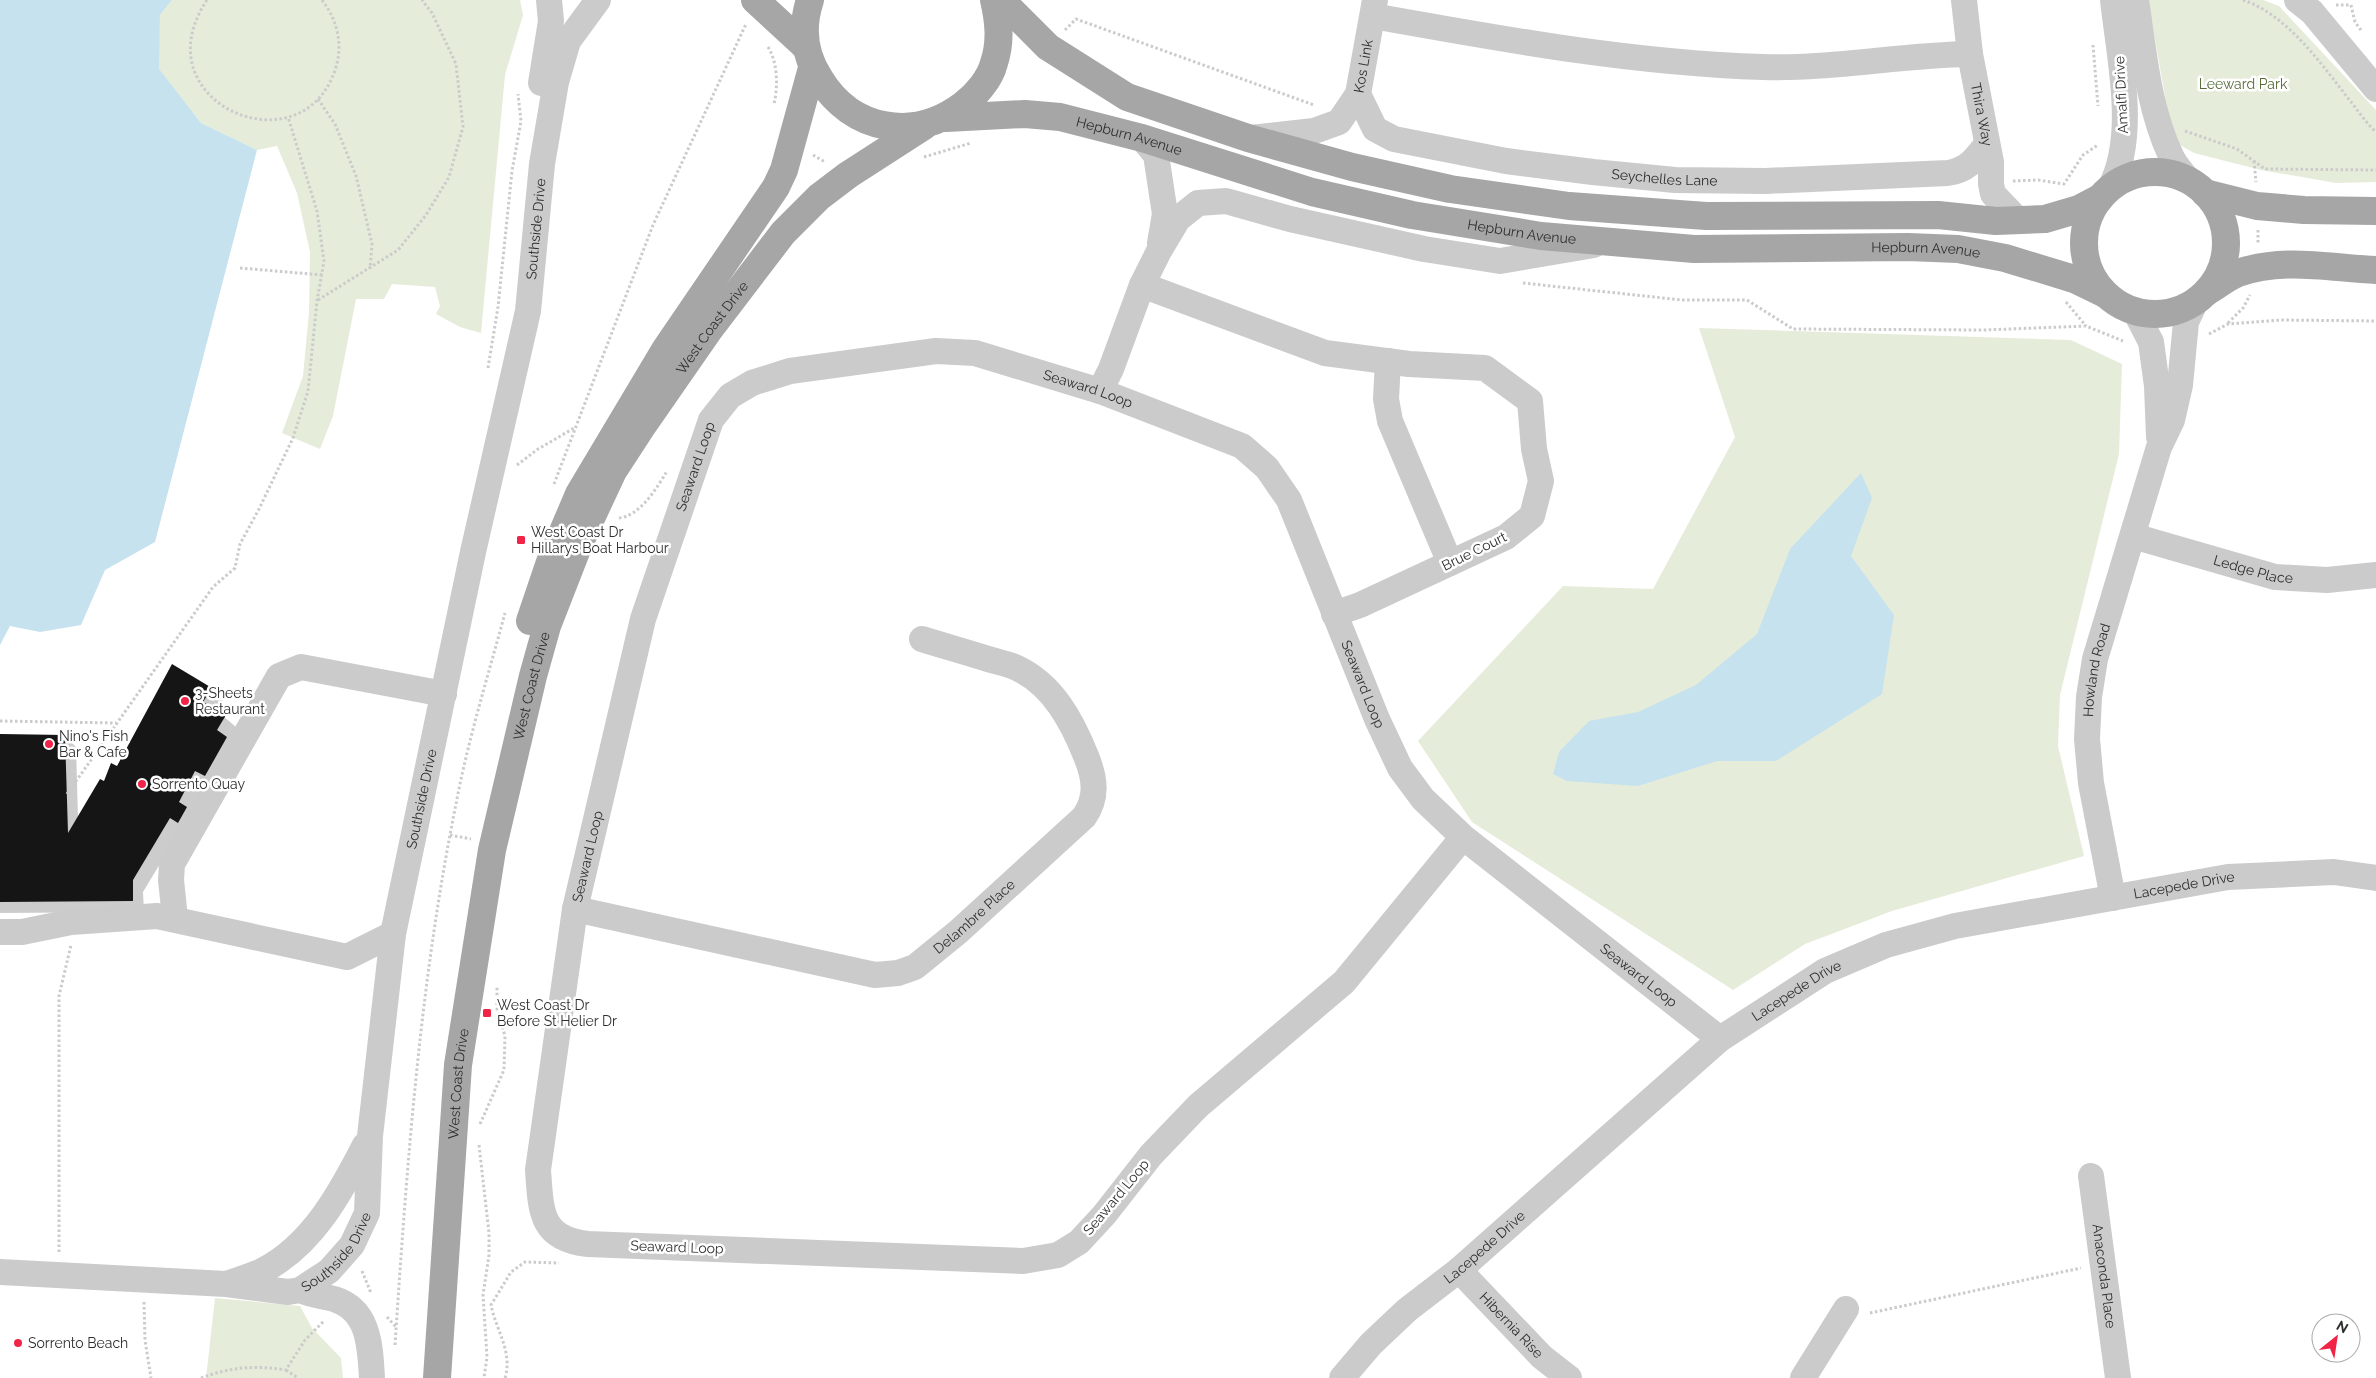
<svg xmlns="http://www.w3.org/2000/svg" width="2376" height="1378" viewBox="0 0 2376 1378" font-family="Raleway,sans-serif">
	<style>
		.green { fill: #e6ecda }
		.water { fill: #c5e2ee }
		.shadow { fill: #0003 }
		.building { fill: #151515 }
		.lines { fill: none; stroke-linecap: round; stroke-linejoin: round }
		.path { stroke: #cbcbcb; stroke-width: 3; stroke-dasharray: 2.5 2.5; stroke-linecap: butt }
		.minor { stroke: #cbcbcb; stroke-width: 26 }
		.major { stroke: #a6a6a6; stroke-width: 28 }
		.poi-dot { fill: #f12346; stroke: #fff; stroke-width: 2 }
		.labels { text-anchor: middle; stroke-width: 5; stroke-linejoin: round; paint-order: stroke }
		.street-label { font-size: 14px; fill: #2e2e2e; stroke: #fff }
		.park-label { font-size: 14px; fill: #556c38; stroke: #fff }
		.poi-label { font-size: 14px; fill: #2e2e2e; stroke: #fff; text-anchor: start }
	</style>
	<rect width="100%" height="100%" fill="#fff"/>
	<g class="green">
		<polygon points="172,0 520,0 523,15 505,75 481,333 460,327 436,314 440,306 435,287 392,284 384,299 356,299 333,416 320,449 282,433 303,376 309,312 310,252 297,193 277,146 257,150 201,123 158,69 160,15"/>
		<polygon points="2148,0 2263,0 2279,6 2376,110 2376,182 2336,183 2261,170 2194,153 2173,141"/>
		<polygon points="1699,328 2071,340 2122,364 2119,454 2060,695 2058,746 2084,856 1892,911 1805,944 1733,990 1472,822 1418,741 1563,586 1653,589 1735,437"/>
		<polygon points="215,1298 300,1306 312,1328 341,1358 343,1378 206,1378"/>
	</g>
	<g class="water">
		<polygon points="0,0 172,0 160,15 159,69 201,123 257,150 155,542 105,570 81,625 40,632 10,626 0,645"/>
		<polygon points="1861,473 1872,498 1851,556 1894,615 1882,694 1776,761 1717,761 1638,786 1567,781 1553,774 1559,752 1589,721 1638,712 1696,685 1757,634 1790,549"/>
	</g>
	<polygon class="shadow" points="172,666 212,689 223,700 216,710 236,727 181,829 143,892 144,912 0,913 0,735 65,736 76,747 78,818 117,768"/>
	<polygon class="building" points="172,664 212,688 203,702 226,715 217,730 227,737 205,776 195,771 179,802 187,807 178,823 170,818 133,880 133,901 0,902 0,734 65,735 68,833 100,779 104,781 111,763 117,766"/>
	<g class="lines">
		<g class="path">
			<path d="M207 0C138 103 304 173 336 67 343 44 337 19 322 0"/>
			<path d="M2243 0C2289 16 2322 65 2351 102 2359 112 2367 124 2376 132"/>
			<polyline points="2336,5 2351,5 2355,22 2361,30"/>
			<polyline points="1065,30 1076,19 1314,105"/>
			<polyline points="2093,45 2098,106"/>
			<path d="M768 47C778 63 778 87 774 104"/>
			<polyline points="318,99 335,124 356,176 372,244 370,269"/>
			<polyline points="2185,131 2237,149 2265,169 2376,170"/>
			<polyline points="813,155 825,162"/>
			<polyline points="924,157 971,143"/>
			<polyline points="2254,161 2256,182"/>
			<polyline points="2013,181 2038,180 2064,184 2083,155 2098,145"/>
			<polyline points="2258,230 2258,244"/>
			<polyline points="240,268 322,275"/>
			<polyline points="1523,283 1682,300 1747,300 1793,329 1984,330 2086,326 2123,341"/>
			<polyline points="318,300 398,250 426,215 449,177 463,127 456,64 432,13 422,0"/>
			<polyline points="2066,302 2086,326"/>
			<polyline points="2228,323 2243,308 2250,295"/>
			<polyline points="2209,334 2228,324 2281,320 2376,321"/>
			<polyline points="488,368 498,307 512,171 521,121 518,94"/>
			<polyline points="517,465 538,449 576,427"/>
			<polyline points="554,484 653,225 746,24"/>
			<path d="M619 518C640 516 657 488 667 471"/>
			<polyline points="0,721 116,723"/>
			<polyline points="67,794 213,587 235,568 240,544 259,509 293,438 308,391 317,301 324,261 317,211 288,117"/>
			<polyline points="450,835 471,839"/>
			<polyline points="480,1124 504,1070 505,1036 497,1009 497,987"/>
			<polyline points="479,1145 489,1233 489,1255 483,1295 487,1357 484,1378"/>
			<polyline points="59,1252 59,996 71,945"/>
			<polyline points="362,1271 371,1293"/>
			<polyline points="144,1302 145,1340 151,1378"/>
			<polyline points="1870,1313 2081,1268"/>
			<polyline points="387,1317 396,1327"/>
			<path d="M395 1345C407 1163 420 982 456 804 468 740 488 676 505 613"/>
			<polyline points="286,1370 298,1378"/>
			<path d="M201 1378C231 1367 255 1365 286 1370L305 1340 324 1321"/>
			<path d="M505 1378C513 1352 496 1330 491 1305L511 1272 525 1262 559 1263"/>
		</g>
		<g class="minor">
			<path id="s1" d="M1964 0 1970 54 1991 162V184L1993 194 2019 221"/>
			<path d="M2136 0C2144 52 2148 107 2171 156 2175 165 2183 173 2189 181"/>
			<polyline points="2297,0 2312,12 2376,89"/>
			<path d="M1373 16C1502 39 1631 63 1763 67 1832 69 1901 55 1970 54"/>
			<polyline points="541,83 551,21 549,0"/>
			<path id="s2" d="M1358 94 1375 129 1394 139 1506 161 1593 172 1675 180 1765 181 1948 173C1968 170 1975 159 1987 144"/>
			<polyline points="1142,138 1156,155 1165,214 1160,243"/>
			<path id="s3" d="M1251 138 1314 131 1339 122 1358 94 1375 0"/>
			<path d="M2110 188C2138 136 2119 57 2113 0"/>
			<polyline points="1142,285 1325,353 1409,364 1485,368 1530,401 1534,449 1541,481 1532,516 1506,537 1360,605 1334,614"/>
			<polyline points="2135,311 2151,342 2157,386 2159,437"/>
			<polyline points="1388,361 1386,399 1390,421 1450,563"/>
			<polyline points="1100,391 1111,369 1142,285 1159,251 1178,219 1198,203 1226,201 1290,219 1424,249 1500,261 1594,245"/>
			<path id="s4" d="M2133 536 2275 577 2327 580 2376 575"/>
			<path id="s5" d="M1463 837 1344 982 1198 1106 1151 1155 1104 1215 1079 1242 1058 1255 1023 1261 588 1244C540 1239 541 1211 538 1170L575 909 643 619 711 420 730 396 752 383 790 371 936 351 975 353 1100 391 1242 446 1267 468 1289 500 1377 719 1400 768 1423 799 1463 837 1720 1039"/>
			<path id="s6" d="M2113 898 2091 783 2087 739 2089 697 2095 659 2159 447 2172 420 2180 385 2186 322 2196 301"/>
			<path id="s7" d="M575 909 875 975 898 973 915 967 958 932 1084 817C1098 797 1095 778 1086 756 1072 721 1053 685 1017 668 1009 664 998 662 988 659 966 652 944 646 922 639"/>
			<polyline points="175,918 171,880 172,864 279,676 301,667 444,694"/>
			<polyline points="0,932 22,932 71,922 157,916 347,957 393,934"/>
			<path id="s8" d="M2091 1176 2118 1378"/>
			<path id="s9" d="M1459 1270 1542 1357 1569 1378"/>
			<path id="s10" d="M0 1272 226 1284 288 1292 300 1290 329 1271 352 1245 367 1213 370 1136 393 934 473 552 528 311 542 164 556 82 568 41 598 0"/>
			<path d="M229 1283C240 1279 251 1276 262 1271 312 1246 341 1192 365 1145"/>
			<path d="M300 1290C311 1295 322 1296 334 1299 370 1310 370 1347 372 1378"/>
			<path id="s11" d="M1342 1378 1371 1344 1407 1310 1459 1270 1720 1039 1825 971 1886 945 1955 926 2228 877 2334 872 2376 878"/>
			<polyline points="1803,1378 1846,1309"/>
		</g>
		<g class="major">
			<polyline points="755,0 806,47"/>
			<path d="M810 0C801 27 804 55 820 79 852 131 914 142 963 105 976 95 990 79 994 63 1001 42 999 22 994 0"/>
			<polyline points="1001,0 1048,47 1127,97 1248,138 1352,167 1450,189 1569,206 1706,216 1938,215 1996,221 2045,219 2079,209 2100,198"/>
			<path id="s12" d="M946 118 1025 114 1060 117 1142 138 1312 192 1412 215 1541 236 1694 249 1908 247 1958 249 2005 258 2074 279 2105 294"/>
			<circle cx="2155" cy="243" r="71"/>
			<polyline points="2205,193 2257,206 2304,210 2376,211"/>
			<path d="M2208 291C2218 285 2228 277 2238 273 2284 257 2330 268 2376 270"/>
			<polyline points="530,621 550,562 579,494 665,350 776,187 784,170 812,68"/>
			<path id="s13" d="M437 1378 458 1065 492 850 533 676 547 626 579 544 613 471 641 428 709 330 783 233 819 197 848 175 924 126"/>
		</g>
	</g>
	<g class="poi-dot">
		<rect x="516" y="535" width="10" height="10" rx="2.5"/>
		<circle cx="185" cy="701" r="5"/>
		<circle cx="49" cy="744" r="5"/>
		<circle cx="142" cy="784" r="5"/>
		<rect x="482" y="1008" width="10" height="10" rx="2.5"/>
		<circle cx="18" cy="1343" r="5"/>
	</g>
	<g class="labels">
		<g class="street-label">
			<text dy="5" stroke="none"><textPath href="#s3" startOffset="152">Kos Link</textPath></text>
			<text transform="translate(2121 95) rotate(-93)" y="5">Amalfi Drive</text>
			<text dy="5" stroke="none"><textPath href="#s1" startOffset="116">Thira Way</textPath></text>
			<text dy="5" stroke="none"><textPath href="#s12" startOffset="186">Hepburn Avenue</textPath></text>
			<text dy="5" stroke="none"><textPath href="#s2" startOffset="334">Seychelles Lane</textPath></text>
			<text dy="5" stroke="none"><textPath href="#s10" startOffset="1406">Southside Drive</textPath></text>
			<text dy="5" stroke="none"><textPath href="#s12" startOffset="591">Hepburn Avenue</textPath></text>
			<text dy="5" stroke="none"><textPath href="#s12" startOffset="996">Hepburn Avenue</textPath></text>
			<text dy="5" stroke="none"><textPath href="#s13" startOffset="1105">West Coast Drive</textPath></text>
			<text dy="5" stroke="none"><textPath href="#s5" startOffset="2330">Seaward Loop</textPath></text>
			<text dy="5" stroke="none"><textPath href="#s5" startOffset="1880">Seaward Loop</textPath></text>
			<text transform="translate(1474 551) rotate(-26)" y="5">Brue Court</text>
			<text dy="5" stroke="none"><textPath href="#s4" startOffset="125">Ledge Place</textPath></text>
			<text dy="5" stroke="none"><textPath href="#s6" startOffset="231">Howland Road</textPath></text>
			<text dy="5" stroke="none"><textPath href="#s5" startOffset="2765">Seaward Loop</textPath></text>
			<text dy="5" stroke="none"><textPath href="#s13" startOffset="700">West Coast Drive</textPath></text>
			<text dy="5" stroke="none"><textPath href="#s10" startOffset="824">Southside Drive</textPath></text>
			<text dy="5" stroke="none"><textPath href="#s5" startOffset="1475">Seaward Loop</textPath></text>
			<text dy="5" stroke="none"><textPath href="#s11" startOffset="1004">Lacepede Drive</textPath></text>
			<text dy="5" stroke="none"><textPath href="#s7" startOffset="426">Delambre Place</textPath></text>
			<text dy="5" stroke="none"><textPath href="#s5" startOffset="3174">Seaward Loop</textPath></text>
			<text dy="5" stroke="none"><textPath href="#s11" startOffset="599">Lacepede Drive</textPath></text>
			<text dy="5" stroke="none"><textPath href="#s13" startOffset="295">West Coast Drive</textPath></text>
			<text transform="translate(1116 1197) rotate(-50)" y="5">Seaward Loop</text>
			<text transform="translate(677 1247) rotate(2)" y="5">Seaward Loop</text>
			<text dy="5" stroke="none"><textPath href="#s11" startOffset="194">Lacepede Drive</textPath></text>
			<text dy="5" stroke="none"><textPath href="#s10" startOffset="355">Southside Drive</textPath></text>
			<text dy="5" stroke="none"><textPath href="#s8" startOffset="101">Anaconda Place</textPath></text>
			<text dy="5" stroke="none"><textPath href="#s9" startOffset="76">Hibernia Rise</textPath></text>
		</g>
		<g class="park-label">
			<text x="2243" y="89">Leeward Park</text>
		</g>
		<g class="poi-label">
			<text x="531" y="537">West Coast Dr<tspan x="531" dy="16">Hillarys Boat Harbour</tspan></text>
			<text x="195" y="698">3-Sheets<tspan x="195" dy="16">Restaurant</tspan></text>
			<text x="59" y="741">Nino's Fish<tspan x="59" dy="16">Bar &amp; Cafe</tspan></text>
			<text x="152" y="789">Sorrento Quay</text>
			<text x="497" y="1010">West Coast Dr<tspan x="497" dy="16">Before St Helier Dr</tspan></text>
			<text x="28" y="1348">Sorrento Beach</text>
		</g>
	</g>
	<g transform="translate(2336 1338) rotate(30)"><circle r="24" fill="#ffffff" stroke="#ababab"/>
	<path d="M0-4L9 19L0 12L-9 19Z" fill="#f12346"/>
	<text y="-8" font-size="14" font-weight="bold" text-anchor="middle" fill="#2e2e2e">N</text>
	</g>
</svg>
